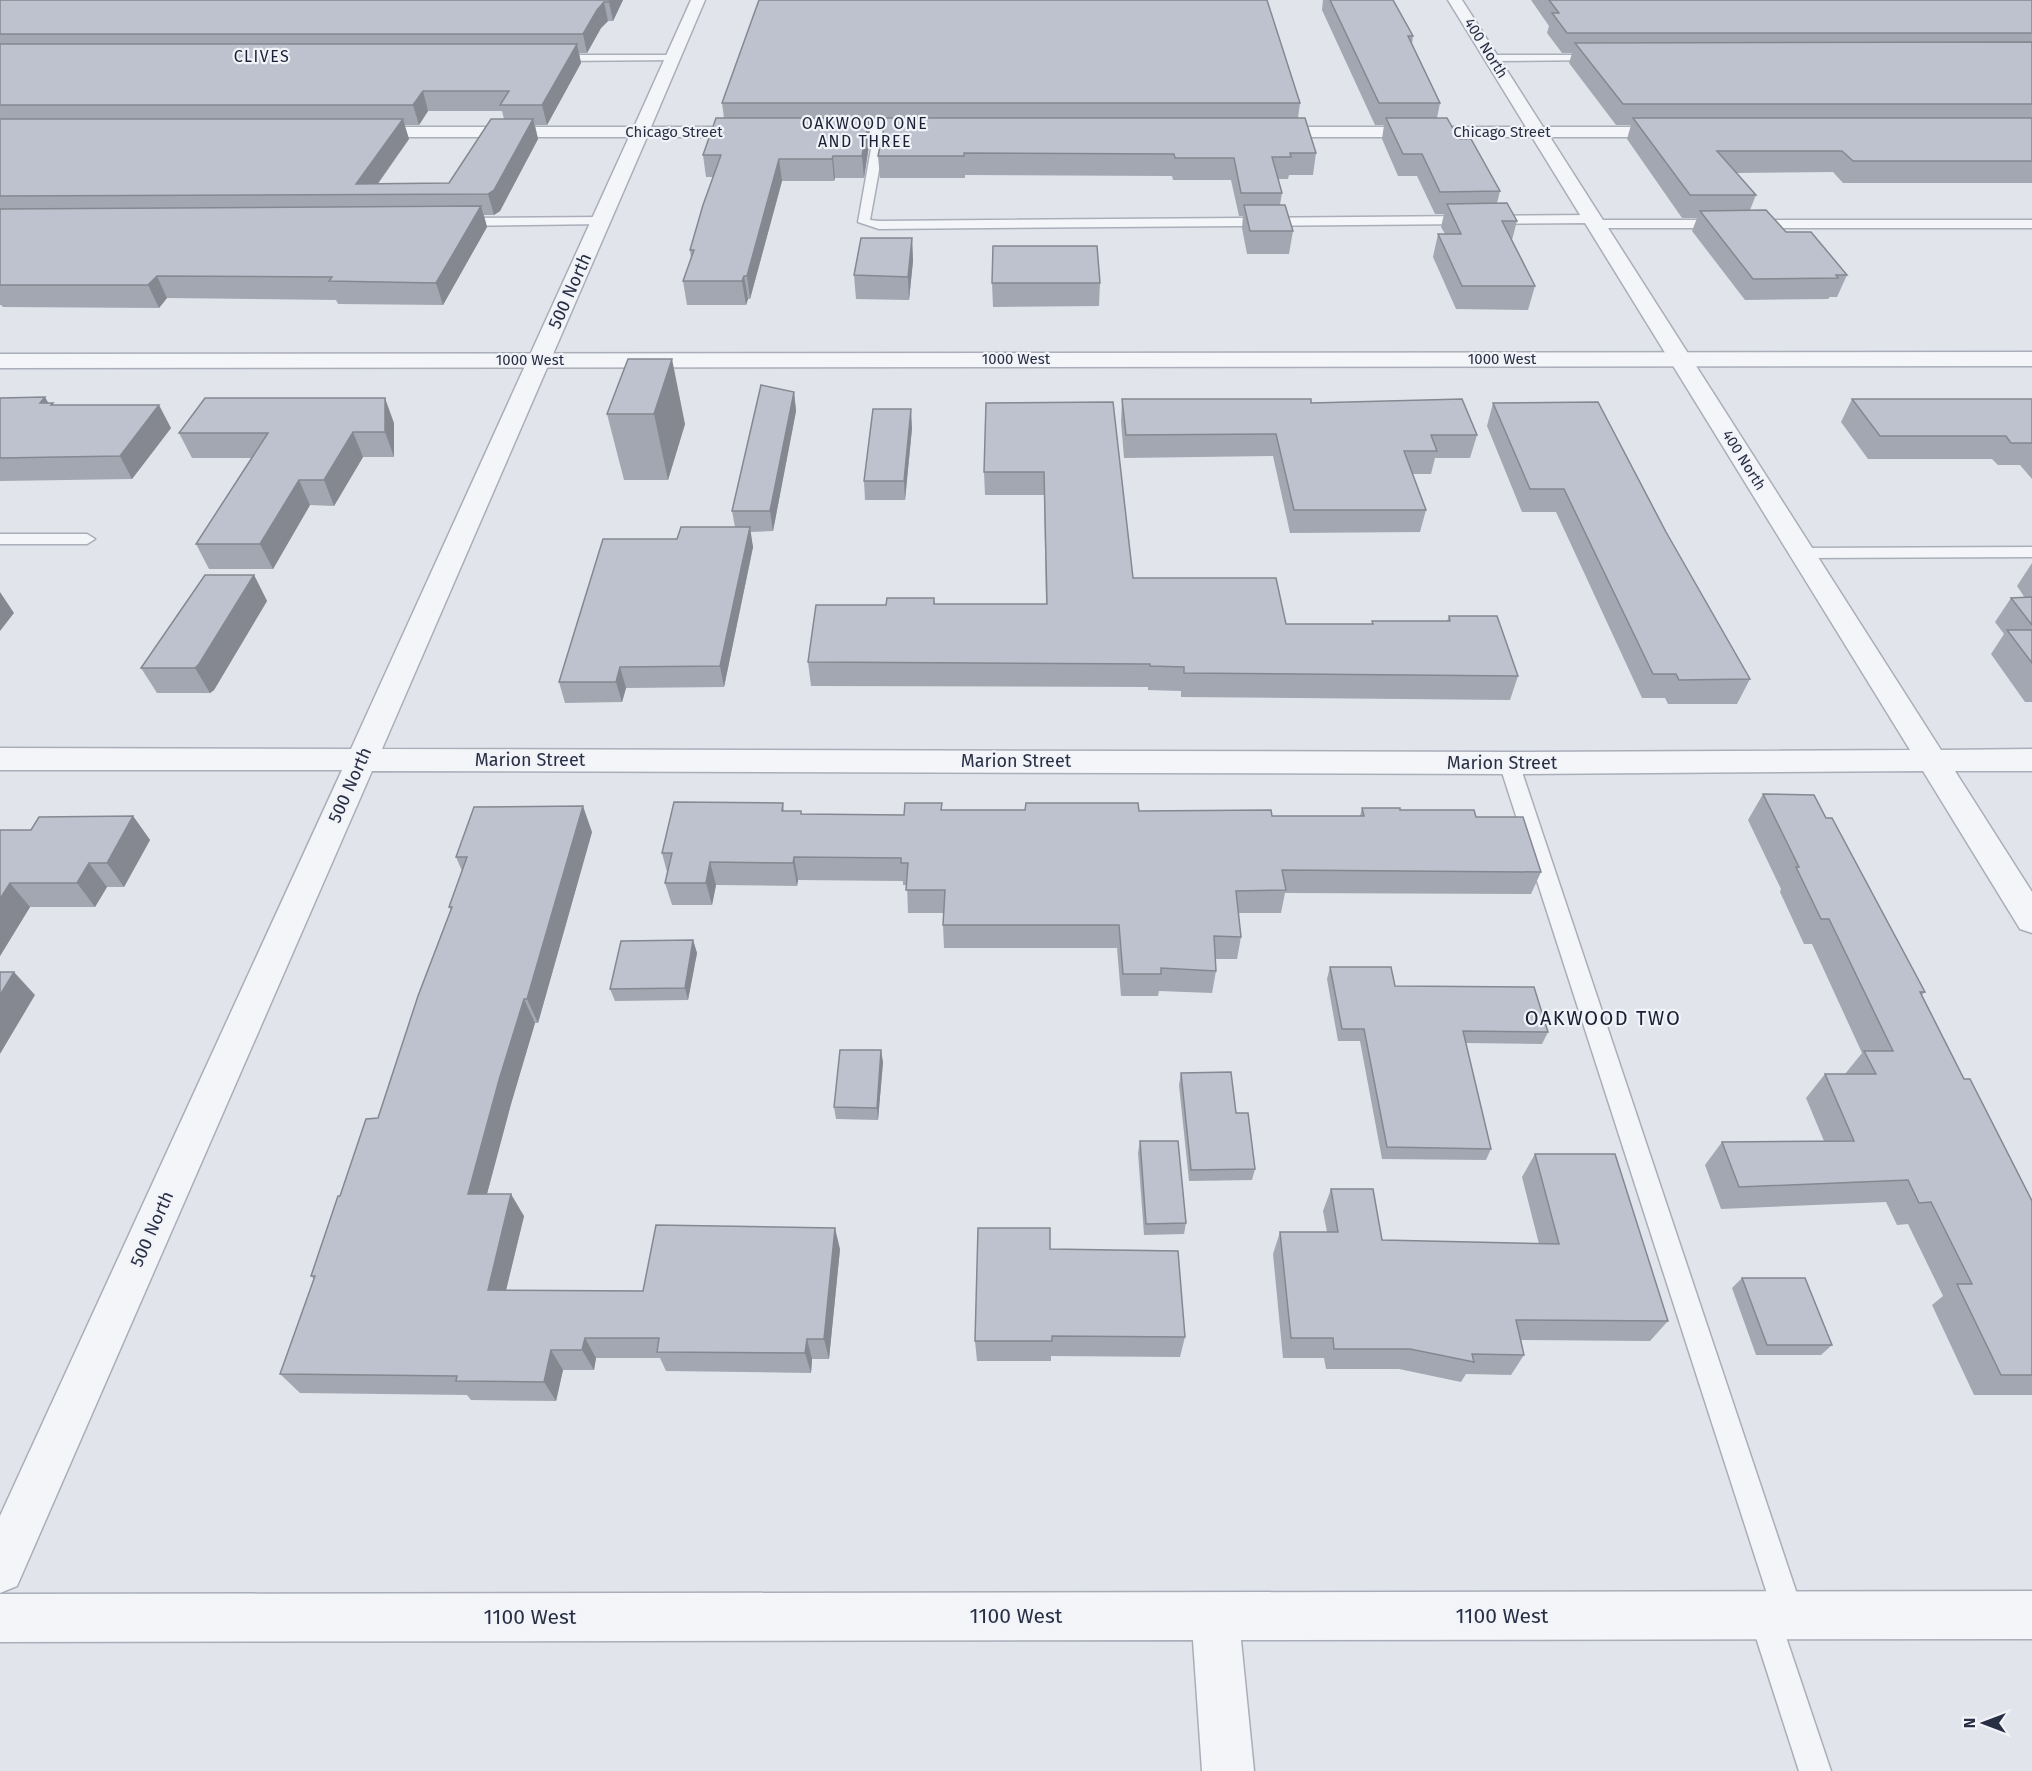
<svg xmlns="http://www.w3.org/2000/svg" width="2032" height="1771" viewBox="0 0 2032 1771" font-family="'Fira Sans',sans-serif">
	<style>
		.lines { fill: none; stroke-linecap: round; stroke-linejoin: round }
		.service-casing { stroke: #aaaeb9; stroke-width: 3 }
		.minor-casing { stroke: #aaaeb9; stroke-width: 3 }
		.tertiary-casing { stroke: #aaaeb9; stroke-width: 3 }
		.service { fill: #f4f5f9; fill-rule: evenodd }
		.minor { fill: #f4f5f9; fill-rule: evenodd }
		.tertiary { fill: #f4f5f9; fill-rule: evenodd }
		.wall { fill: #a3a7b1; fill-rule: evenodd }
		.shaded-wall { fill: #858890 }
		.building { fill: #bec2ce; stroke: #858890; stroke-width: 1.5 }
		.labels { text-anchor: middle; stroke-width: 4.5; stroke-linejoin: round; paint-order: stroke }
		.far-street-label { font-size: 15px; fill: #282f44; stroke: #f1f3f8 }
		.far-neighbourhood-label { font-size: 16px; letter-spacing: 1.5px; fill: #1a2035; stroke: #f1f3f8 }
		.street-label { font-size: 18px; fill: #282f44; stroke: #f1f3f8 }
		.neighbourhood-label { font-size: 20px; letter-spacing: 1.5px; fill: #1a2035; stroke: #f1f3f8 }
		.near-street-label { font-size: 21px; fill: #282f44; stroke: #f1f3f8 }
	</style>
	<rect width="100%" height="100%" fill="#e1e4eb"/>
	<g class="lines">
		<g class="service-casing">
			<g id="service">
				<polygon points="673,55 678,58 677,60 553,61 548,58 553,55"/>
				<polygon points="1599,55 1604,58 1603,60 1492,61 1487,58 1492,55"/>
				<polygon points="880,129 886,132 870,220 879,221 1593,215 1597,216 1598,220 2032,220 2032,228 1596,228 1592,227 1591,223 879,229 858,222 874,132"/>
				<polygon points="601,217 605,218 605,224 457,226 451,222 457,218"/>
				<polygon points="0,534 87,534 95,539 87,544 0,544"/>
				<polygon points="2032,547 2032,557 1802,558 1794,553 1802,548"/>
				<polygon points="1509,756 1516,758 1519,763 1804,1615 1800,1626 1789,1630 1783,1628 1831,1771 1799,1771 1749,1616 1753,1605 1764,1601 1770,1603 1499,763 1502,758"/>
			</g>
		</g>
		<g class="minor-casing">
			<g id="minor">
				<polygon points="691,0 705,0 651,127 755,127 764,132 755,137 647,137 382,749 1509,752 1910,750 1532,137 1266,137 1257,132 1266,127 1526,127 1448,0 1462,0 1543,127 1673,127 1682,132 1673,137 1550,137 1941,750 2032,749 2032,771 1955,771 2032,892 2032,933 2020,929 1923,771 1509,774 372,771 17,1586 0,1593 0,1516 342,770 0,770 0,748 351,749 629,137 363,137 354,132 363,127 634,127"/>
				<polygon points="825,127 926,127 935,132 926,137 819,136 816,132"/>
				<polygon points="2032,1591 2032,1639 1241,1640 1254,1771 1202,1771 1193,1640 0,1642 0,1594"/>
			</g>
		</g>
		<g class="tertiary-casing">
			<polygon id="tertiary" points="2032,352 2032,366 0,368 0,354"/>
		</g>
		<use href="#service" class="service"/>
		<use href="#minor" class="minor"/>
		<use href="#tertiary" class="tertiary"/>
	</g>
	<g class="wall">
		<path d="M0 0H623L613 21H608L601 28 587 53H579L581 63 547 125H535L538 139 500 211 494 215H484L487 227 443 305 338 304 336 300 167 298 159 308 3 307 1 305H0ZM428 111H502L504 119 449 183 378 184 409 139 404 125H419Z"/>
		<polygon points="1323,0 1393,0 1413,36 1412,44 1440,103 1437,118 1459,139 1500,191 1497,203 1517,221 1512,240 1535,286 1528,310 1456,309 1433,257 1438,234 1445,234 1441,227 1444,214 1435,214 1417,176 1398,176 1382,139 1384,125 1375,125 1322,10"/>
		<polygon points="1531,0 2032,0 2032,183 1843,183 1833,172 1736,173 1756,195 1750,210 1786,232 1847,275 1837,297 1830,297 1828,299 1745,300 1692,231 1697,218 1682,218 1627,139 1631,125 1616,125 1569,63 1572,53 1562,53 1547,33 1549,26"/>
		<polygon points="722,103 1300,103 1298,118 1316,153 1313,175 1289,175 1288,179 1278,179 1282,193 1280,205 1293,231 1289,254 1247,254 1242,228 1243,216 1239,216 1231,180 1173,180 1172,176 965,175 965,178 880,178 878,156 884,125 869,125 870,139 864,178 835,178 834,181 782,181 750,299 748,299 746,305 687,305 683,281 691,258 690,250 713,177 706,177 703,155 724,118"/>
		<polygon points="912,238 913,261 909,300 856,299 854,275"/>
		<polygon points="992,283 1100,283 1099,306 993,307"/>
		<polygon points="628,359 685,424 668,480 624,480 607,414"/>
		<polygon points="794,392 796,411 773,531 750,532 753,547 724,687 626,688 622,702 565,703 559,682 677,539 735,527 732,511"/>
		<polygon points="0,398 48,403 55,405 171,428 132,479 0,481"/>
		<polygon points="1122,399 1311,403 1477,435 1470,458 1435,458 1431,474 1412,474 1426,510 1420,532 1290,533 1273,456 1124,458 1121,421"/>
		<polygon points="1852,399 2032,399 2032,479 2020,465 1998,465 1992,459 1868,459 1841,422"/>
		<polygon points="986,403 1133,578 1286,624 1372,624 1372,621 1447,621 1449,616 1518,676 1510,700 1181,697 1181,691 1148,690 1148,687 811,686 808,662 886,605 934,598 935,604 1046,604 1044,495 985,495 984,472"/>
		<polygon points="1493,403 1666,532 1750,679 1737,704 1668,704 1665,698 1642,698 1556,512 1522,512 1487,426"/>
		<polygon points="394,423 394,457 363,457 334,506 310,505 273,569 209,569 196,544 252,458 192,458 179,433"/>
		<polygon points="912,428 905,500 865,500 864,481"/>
		<polygon points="2032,563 2032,702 2025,702 1991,654 2004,634 1995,622 2011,598 2025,598 2017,586"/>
		<polygon points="254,575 267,601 214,690 210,693 157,693 141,668"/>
		<polygon points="1763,794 1826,818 1925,992 1922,995 1964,1079 2032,1201 2032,1395 1974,1395 1932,1305 1943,1296 1908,1224 1897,1225 1886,1202 1721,1209 1705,1165 1722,1142 1824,1141 1806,1098 1825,1074 1845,1074 1862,1053 1812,944 1804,944 1780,892 1781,889 1748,820"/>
		<polygon points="783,803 784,811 801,814 904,815 942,803 942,810 1139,811 1272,816 1360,816 1362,808 1476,817 1541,872 1531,894 1285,893 1281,913 1238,913 1241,937 1237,959 1215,959 1216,971 1212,993 1159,991 1158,996 1121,996 1117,948 944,948 943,925 944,913 908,913 907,885 903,885 903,881 798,880 797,886 716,885 712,905 672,905 665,883 667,872 662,853"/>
		<polygon points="133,816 150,840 124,887 107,887 95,907 30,907 0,956 0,830 31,830"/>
		<polygon points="592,832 538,1023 535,1023 511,1104 487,1194 524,1216 506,1290 643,1291 840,1249 829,1359 812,1359 811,1373 666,1371 660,1358 596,1358 594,1370 563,1370 556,1401 471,1400 467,1395 300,1393 280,1374 314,1279 311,1276 340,1196 378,1118 451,910 449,907 462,871 456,857"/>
		<polygon points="693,940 697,953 688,1000 615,1001 610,989"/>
		<polygon points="1330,967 1548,1032 1542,1044 1466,1043 1491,1149 1486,1160 1382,1159 1360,1041 1338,1041 1327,979"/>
		<polygon points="883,1062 878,1120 836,1119 834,1107"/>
		<polygon points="1181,1073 1255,1169 1252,1180 1189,1181 1179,1085"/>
		<polygon points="1140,1141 1186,1223 1184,1234 1144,1235 1138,1153"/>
		<polygon points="1535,1154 1668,1321 1650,1341 1521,1340 1524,1355 1511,1375 1466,1374 1461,1382 1399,1369 1326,1369 1324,1358 1283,1358 1273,1254 1280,1232 1327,1232 1323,1211 1331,1189 1382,1240 1539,1244 1522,1177"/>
		<polygon points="1050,1249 1185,1337 1180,1357 1051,1356 1051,1361 977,1361 975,1341"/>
		<polygon points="1742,1278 1832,1345 1821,1355 1756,1355 1732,1288"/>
	</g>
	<g class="shaded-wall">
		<polygon points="610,0 623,0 613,21 609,2"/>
		<polygon points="604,2 608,21 601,28 587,53 583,34 597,10"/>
		<polygon points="577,44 581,63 547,125 542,105"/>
		<polygon points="423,91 428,111 419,125 413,105"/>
		<polygon points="869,118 870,139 864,178 862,156"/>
		<polygon points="403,119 409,139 370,194 356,184"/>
		<polygon points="533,119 538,139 500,211 494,215 488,194"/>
		<polygon points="833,156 835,178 834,181 832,159"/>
		<polygon points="779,159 782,181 750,299 747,276"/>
		<polygon points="481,206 487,227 443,305 436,283"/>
		<polygon points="912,238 913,261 909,300 908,277"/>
		<polygon points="157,276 167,298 159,308 148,285"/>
		<polygon points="744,276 748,299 746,305 742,281"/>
		<polygon points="672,359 685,424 668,480 654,414"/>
		<polygon points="794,392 796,411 773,531 770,511"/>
		<polygon points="45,397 58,420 40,403"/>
		<polygon points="385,398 394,423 394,457 385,432"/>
		<polygon points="159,405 171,428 132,479 120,456"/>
		<polygon points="911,409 912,428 905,500 904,481"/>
		<polygon points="353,432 363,457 334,506 324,480"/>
		<polygon points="299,480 310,505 273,569 260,544"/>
		<polygon points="750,527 753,547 724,687 720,666"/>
		<polygon points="254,575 267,601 214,690 210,693 195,668"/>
		<polygon points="0,592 14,613 0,631"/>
		<polygon points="620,667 626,688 622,702 616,682"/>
		<polygon points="583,806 592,832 538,1023 527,999"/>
		<polygon points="133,816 150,840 124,887 107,863"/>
		<polygon points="794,857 798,880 797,886 793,863"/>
		<polygon points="710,862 716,885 712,905 706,883"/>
		<polygon points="89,863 107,887 95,907 77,883"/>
		<polygon points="10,883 30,907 0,956 0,899"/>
		<polygon points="693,940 697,953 688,1000 685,988"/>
		<polygon points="14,972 35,995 0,1054 0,995"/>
		<polygon points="524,999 535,1023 511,1104 481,1216 468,1194 499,1080"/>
		<polygon points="881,1050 883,1062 878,1120 877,1108"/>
		<polygon points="511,1194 524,1216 501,1311 488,1290"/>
		<polygon points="835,1228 840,1249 829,1359 824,1339"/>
		<polygon points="585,1338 596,1358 594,1370 582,1350"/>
		<polygon points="807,1339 812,1359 811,1373 805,1353"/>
		<polygon points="551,1350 563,1370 556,1401 544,1382"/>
	</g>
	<g class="building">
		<polygon points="0,0 610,0 609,2 604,2 597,10 583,34 0,34"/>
		<polygon points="759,0 1267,0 1300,103 722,103"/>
		<polygon points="1330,0 1393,0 1413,36 1408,36 1440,103 1379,103"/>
		<polygon points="1549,0 2032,0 2032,33 1567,33 1552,13 1559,13"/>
		<polygon points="2032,42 2032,104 1623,104 1575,43"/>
		<polygon points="0,44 577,44 542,105 500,105 509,91 423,91 413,105 0,105"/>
		<polygon points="716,118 869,118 862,156 833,156 832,159 779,159 747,276 744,276 742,281 683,281 694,250 690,250 703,205 721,155 703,155"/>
		<polygon points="886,118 1305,118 1316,153 1290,153 1291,157 1272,157 1282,193 1241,193 1234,158 1175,158 1174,154 964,153 964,156 878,156"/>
		<polygon points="1386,118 1447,118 1459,139 1471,139 1500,191 1440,192 1422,154 1403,154"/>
		<polygon points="1633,118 2032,118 2032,161 1853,161 1842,151 1717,151 1756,195 1690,195"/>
		<polygon points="0,119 403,119 356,184 449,183 491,119 533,119 494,190 488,194 0,196"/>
		<polygon points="1507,203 1517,221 1502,221 1535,286 1462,286 1438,234 1461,234 1447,204"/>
		<polygon points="1244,205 1285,205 1293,231 1250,231"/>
		<polygon points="481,206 436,283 329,281 332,277 157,276 148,285 0,285 0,209"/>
		<polygon points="1766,210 1786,232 1811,232 1847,275 1836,275 1838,278 1753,279 1700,211"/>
		<polygon points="861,238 912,238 908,277 854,275"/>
		<polygon points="993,246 1097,246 1100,283 992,283"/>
		<polygon points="628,359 672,359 654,414 607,414"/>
		<polygon points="761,385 794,392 770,511 732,511"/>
		<polygon points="45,397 40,403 53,403 51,405 159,405 120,456 0,458 0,398"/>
		<polygon points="205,398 385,398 385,432 353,432 324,480 299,480 260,544 196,544 268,433 179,433"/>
		<polygon points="1122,399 1311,399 1311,403 1462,399 1477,435 1431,435 1437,451 1404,451 1426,510 1294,510 1276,434 1126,435"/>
		<polygon points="1852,399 2032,399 2032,443 2011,443 2006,436 1880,436"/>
		<polygon points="1113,402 1133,578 1276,578 1286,624 1373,624 1372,621 1450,621 1449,616 1497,616 1518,676 1184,673 1184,667 1150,666 1150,664 808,662 816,605 886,605 887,598 934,598 934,604 1047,604 1044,472 984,472 986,403"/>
		<polygon points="1598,402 1666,532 1750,679 1679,680 1676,674 1653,674 1564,489 1530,489 1493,403"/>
		<polygon points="873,409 911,409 904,481 864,481"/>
		<polygon points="681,527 750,527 720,666 620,667 616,682 559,682 603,539 677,539"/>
		<polygon points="205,575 254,575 199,664 195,668 141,668"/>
		<polygon points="2032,597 2032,625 2011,598"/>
		<polygon points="2007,630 2032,630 2032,663"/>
		<polygon points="1763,794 1814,795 1826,818 1832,818 1925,992 1920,992 1964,1079 1970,1079 2032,1201 2032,1375 2001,1375 1957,1284 1972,1284 1931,1202 1919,1203 1908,1180 1739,1187 1722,1142 1854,1141 1825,1074 1876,1074 1864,1051 1893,1051 1829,919 1821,919 1796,867 1799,867"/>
		<polygon points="674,802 783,803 782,811 801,811 801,814 904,815 905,803 942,803 941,810 1025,810 1026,803 1138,803 1139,811 1271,810 1272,816 1364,816 1362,808 1400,808 1400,810 1474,810 1476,817 1523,817 1541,872 1282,870 1286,890 1236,891 1241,937 1214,936 1216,971 1161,968 1161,974 1123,974 1119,925 943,925 945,890 906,890 908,863 901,863 901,858 794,857 793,863 710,862 706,883 665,883 672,853 662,853"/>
		<polygon points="583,806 527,999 524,999 499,1080 468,1194 511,1194 488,1290 643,1291 656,1225 835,1228 824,1339 807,1339 805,1353 657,1352 659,1338 585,1338 582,1350 551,1350 544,1382 456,1381 457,1376 280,1374 315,1276 311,1276 338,1196 340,1196 366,1119 378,1118 418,996 452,907 449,907 467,857 456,857 474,807"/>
		<polygon points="133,816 107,863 89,863 77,883 10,883 0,899 0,830 31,830 39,817"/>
		<polygon points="693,940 685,988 610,989 621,941"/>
		<polygon points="1330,967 1391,967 1395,986 1534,987 1548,1032 1463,1031 1491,1149 1387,1147 1364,1029 1342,1029"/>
		<polygon points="0,972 14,972 0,995"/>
		<polygon points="840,1050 881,1050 877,1108 834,1107"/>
		<polygon points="1231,1072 1236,1113 1248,1113 1255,1169 1191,1170 1181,1073"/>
		<polygon points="1140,1141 1178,1141 1186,1223 1146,1224"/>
		<polygon points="1535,1154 1615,1154 1668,1321 1516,1320 1524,1355 1472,1354 1474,1362 1410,1349 1334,1349 1333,1338 1291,1338 1280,1232 1338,1232 1331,1189 1373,1189 1382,1240 1559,1244"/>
		<polygon points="978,1228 1050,1228 1050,1249 1178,1251 1185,1337 1052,1336 1052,1341 975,1341"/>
		<polygon points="1742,1278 1805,1278 1832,1345 1767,1345"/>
	</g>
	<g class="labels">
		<g class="far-street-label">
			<text transform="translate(1486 48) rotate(58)" y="5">400 North</text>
			<text x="674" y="137">Chicago Street</text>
			<text x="1502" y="137">Chicago Street</text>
			<text x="1016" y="364">1000 West</text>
			<text x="1502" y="364">1000 West</text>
			<text x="530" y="365">1000 West</text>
			<text transform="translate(1744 460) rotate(58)" y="5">400 North</text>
		</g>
		<g class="far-neighbourhood-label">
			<text x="262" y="62">CLIVES</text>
			<text x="865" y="129">OAKWOOD ONE<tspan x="865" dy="18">AND THREE</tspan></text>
		</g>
		<g class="street-label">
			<text transform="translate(570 291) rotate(-66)" y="6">500 North</text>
			<text x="530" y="766">Marion Street</text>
			<text x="1016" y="767">Marion Street</text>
			<text x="1502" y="769">Marion Street</text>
			<text transform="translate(350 785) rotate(-66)" y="6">500 North</text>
			<text transform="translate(152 1229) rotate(-66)" y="6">500 North</text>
		</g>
		<g class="neighbourhood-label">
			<text x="1603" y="1025">OAKWOOD TWO</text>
		</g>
		<g class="near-street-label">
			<text x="1016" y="1623">1100 West</text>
			<text x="1502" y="1623">1100 West</text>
			<text x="530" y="1624">1100 West</text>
		</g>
	</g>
	<g transform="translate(1984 1723) rotate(270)" stroke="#f1f3f8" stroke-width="4.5" paint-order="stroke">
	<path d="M0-4.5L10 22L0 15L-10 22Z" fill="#282f44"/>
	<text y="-9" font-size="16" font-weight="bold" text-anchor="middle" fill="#282f44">N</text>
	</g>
</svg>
